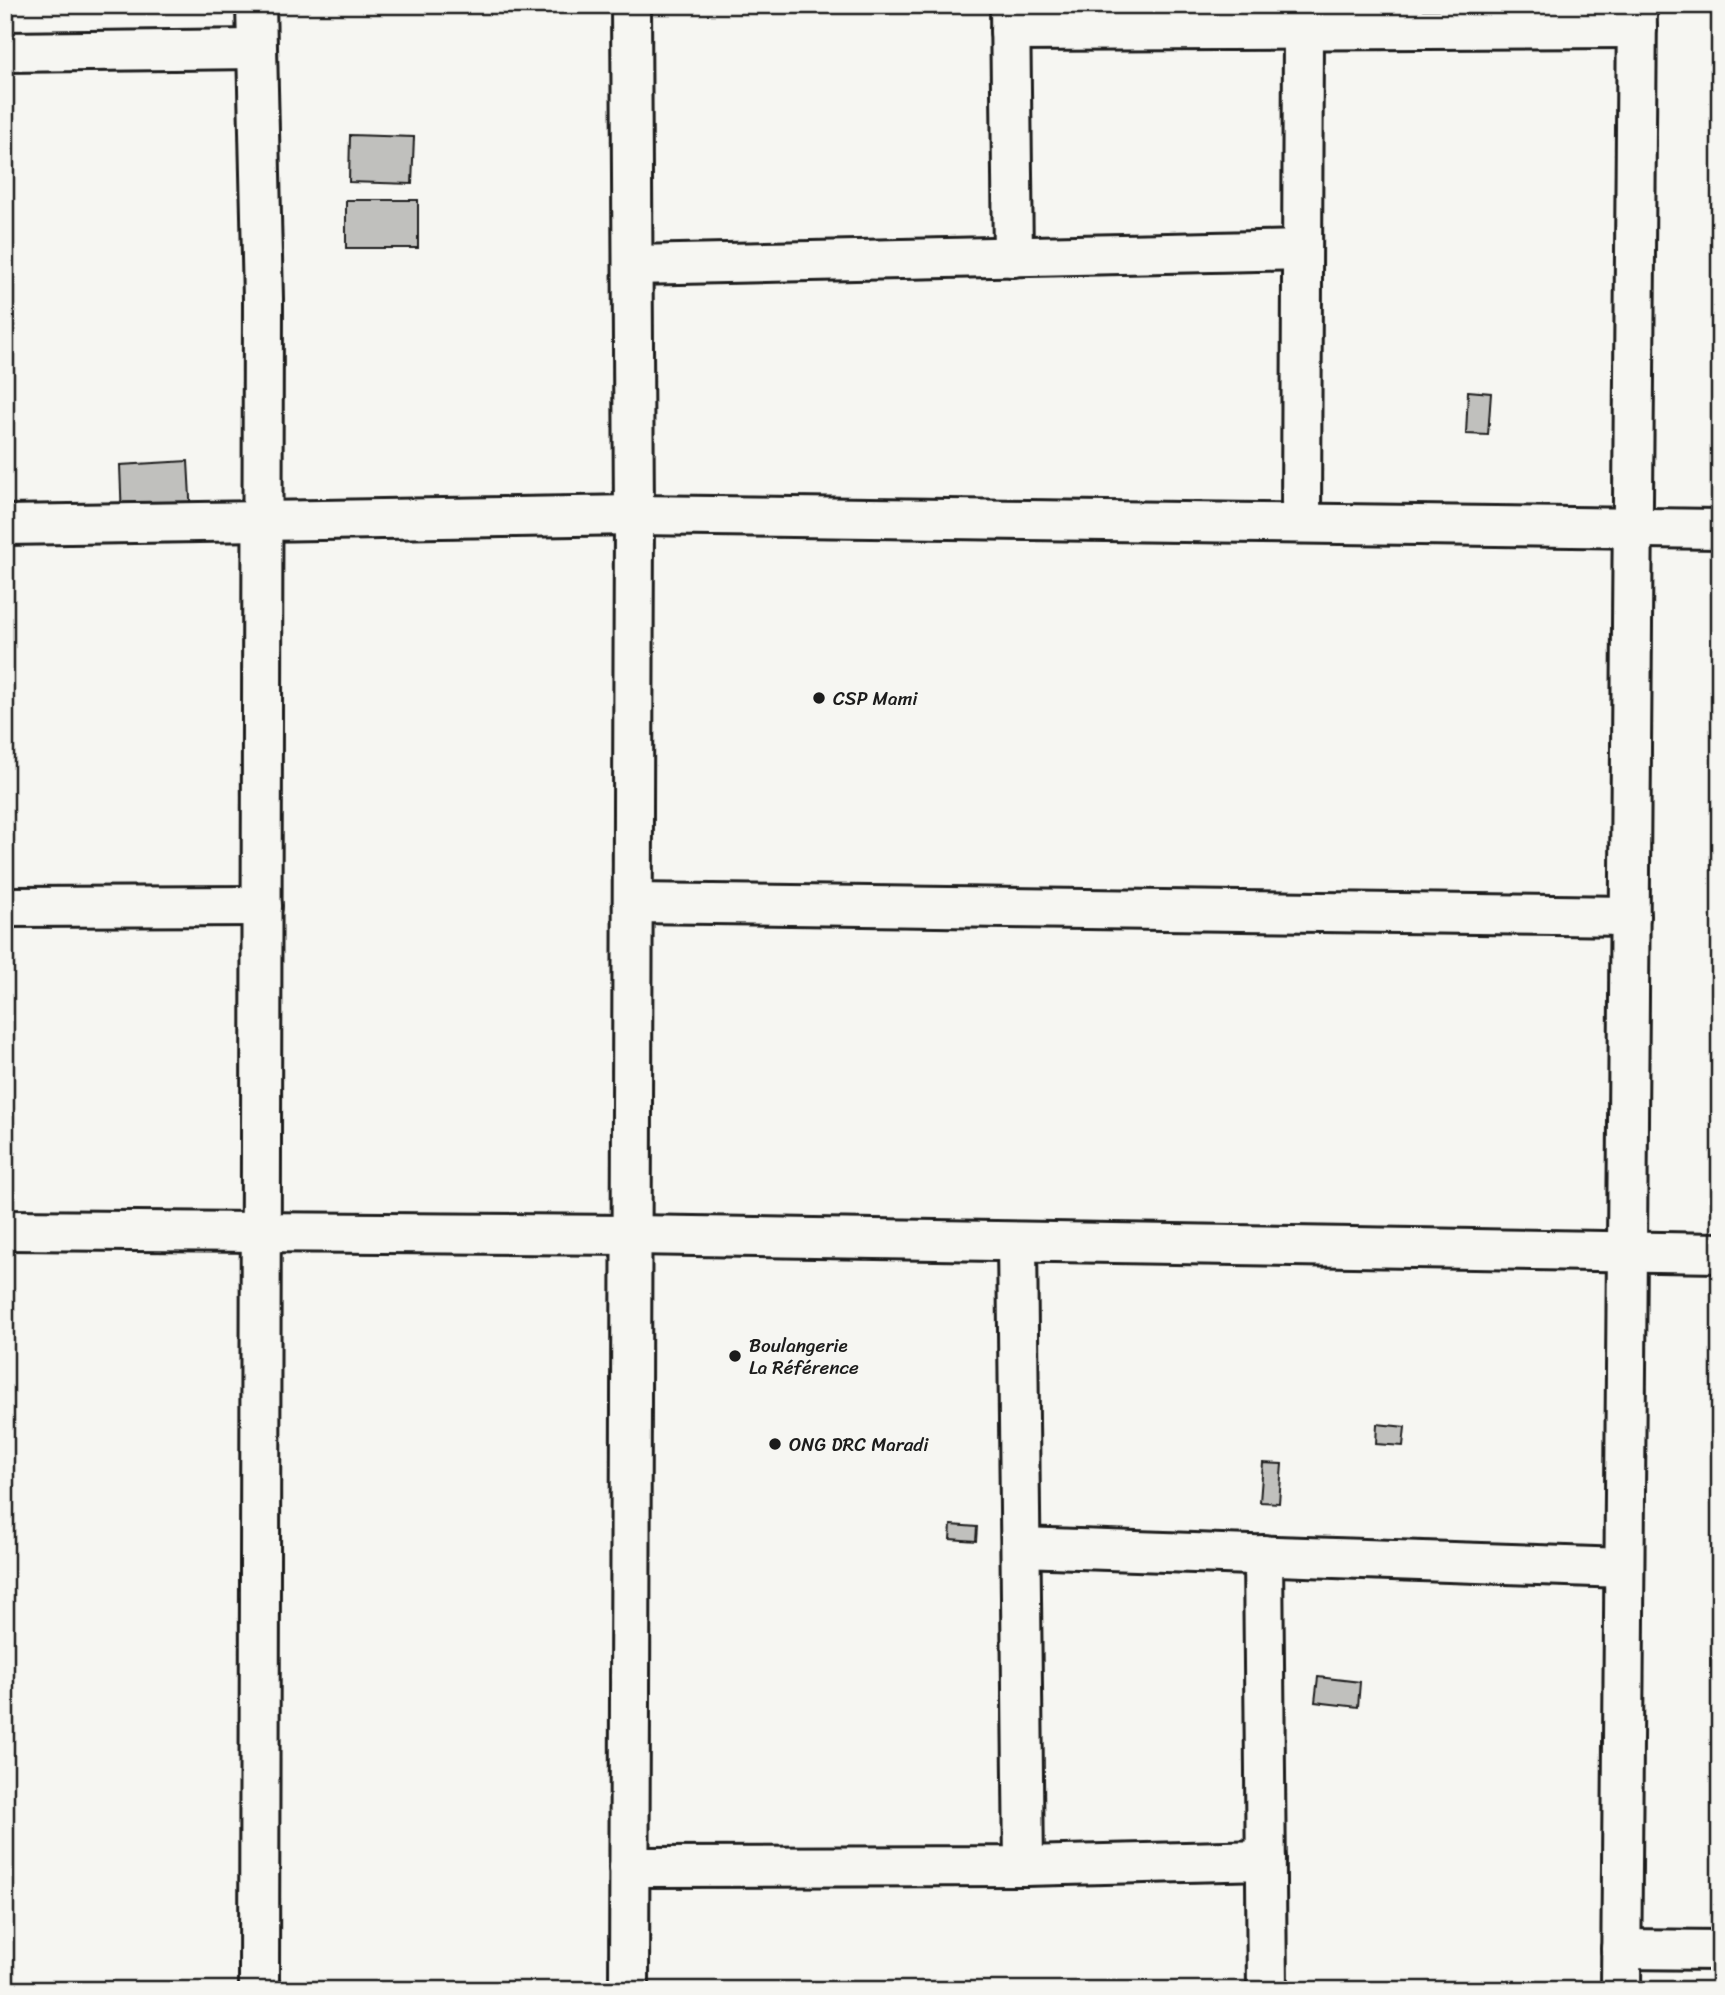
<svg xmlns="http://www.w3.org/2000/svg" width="1725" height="1995" viewBox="0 0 1725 1995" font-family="Sriracha,sans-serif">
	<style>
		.building { fill: #c0c0bd; stroke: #1c1c1c; stroke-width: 2 }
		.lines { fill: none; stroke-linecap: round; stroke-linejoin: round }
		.minor-casing { stroke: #1c1c1c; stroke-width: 44 }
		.minor { stroke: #f6f6f2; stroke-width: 38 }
		.poi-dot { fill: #1c1c1c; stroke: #f6f6f2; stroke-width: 2.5 }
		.labels { text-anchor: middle; stroke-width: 6; stroke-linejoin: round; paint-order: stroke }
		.poi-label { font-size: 19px; fill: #1c1c1c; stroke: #f6f6f2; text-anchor: start }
	</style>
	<rect width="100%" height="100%" fill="#f6f6f2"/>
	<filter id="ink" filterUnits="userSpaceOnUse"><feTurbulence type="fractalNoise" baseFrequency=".0143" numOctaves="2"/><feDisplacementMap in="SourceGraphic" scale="14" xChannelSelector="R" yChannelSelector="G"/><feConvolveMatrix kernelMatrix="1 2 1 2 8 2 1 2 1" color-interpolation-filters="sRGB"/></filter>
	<g filter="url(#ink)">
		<g class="building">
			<polygon points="350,135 414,137 412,184 349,182"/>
			<rect x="346" y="200" width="72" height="48"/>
			<polygon points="1468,391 1491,393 1488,435 1466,434"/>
			<polygon points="188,461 191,516 122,519 120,465"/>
			<polygon points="1377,1424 1405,1427 1403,1446 1376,1444"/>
			<polygon points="1263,1463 1282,1464 1279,1503 1260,1502"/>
			<polygon points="951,1525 977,1527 976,1541 950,1539"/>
			<polygon points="1318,1677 1360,1682 1358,1707 1315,1702"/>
		</g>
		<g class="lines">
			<g class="minor-casing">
				<g id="minor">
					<polyline points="256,5 263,299 259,1990"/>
					<polyline points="1010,7 1013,257"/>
					<polyline points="1010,31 1637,28"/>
					<polyline points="5,52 256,49"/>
					<polyline points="633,265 1302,250"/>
					<polyline points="1301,523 1303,30"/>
					<polyline points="5,525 634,515 1720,529"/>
					<polyline points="633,903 1630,916"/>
					<polyline points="5,907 262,906"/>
					<polyline points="5,1230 632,1235 1720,1253"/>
					<polyline points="1017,1242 1024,1866"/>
					<polyline points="1021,1547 1624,1568"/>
					<polyline points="1263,1555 1267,1990"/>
					<polyline points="629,1867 1024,1866 1266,1860"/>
					<polyline points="1621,1949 1720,1950"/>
					<polyline points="629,1990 634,515 631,5"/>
					<polyline points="1621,1990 1637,5"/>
				</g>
			</g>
			<use href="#minor" class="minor"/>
		</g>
	</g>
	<g class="poi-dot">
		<circle cx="819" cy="698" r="7"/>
		<circle cx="735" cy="1356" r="7"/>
		<circle cx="775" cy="1444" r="7"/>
	</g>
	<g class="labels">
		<g class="poi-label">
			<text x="833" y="705">CSP Mami</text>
			<text x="749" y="1352">Boulangerie<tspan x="749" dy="22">La Référence</tspan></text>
			<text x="789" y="1451">ONG DRC Maradi</text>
		</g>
	</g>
	<rect width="1725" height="1995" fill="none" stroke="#f6f6f2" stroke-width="28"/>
	<rect x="14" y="14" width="1697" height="1967" fill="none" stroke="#1c1c1c" stroke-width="2.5" filter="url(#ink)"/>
</svg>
